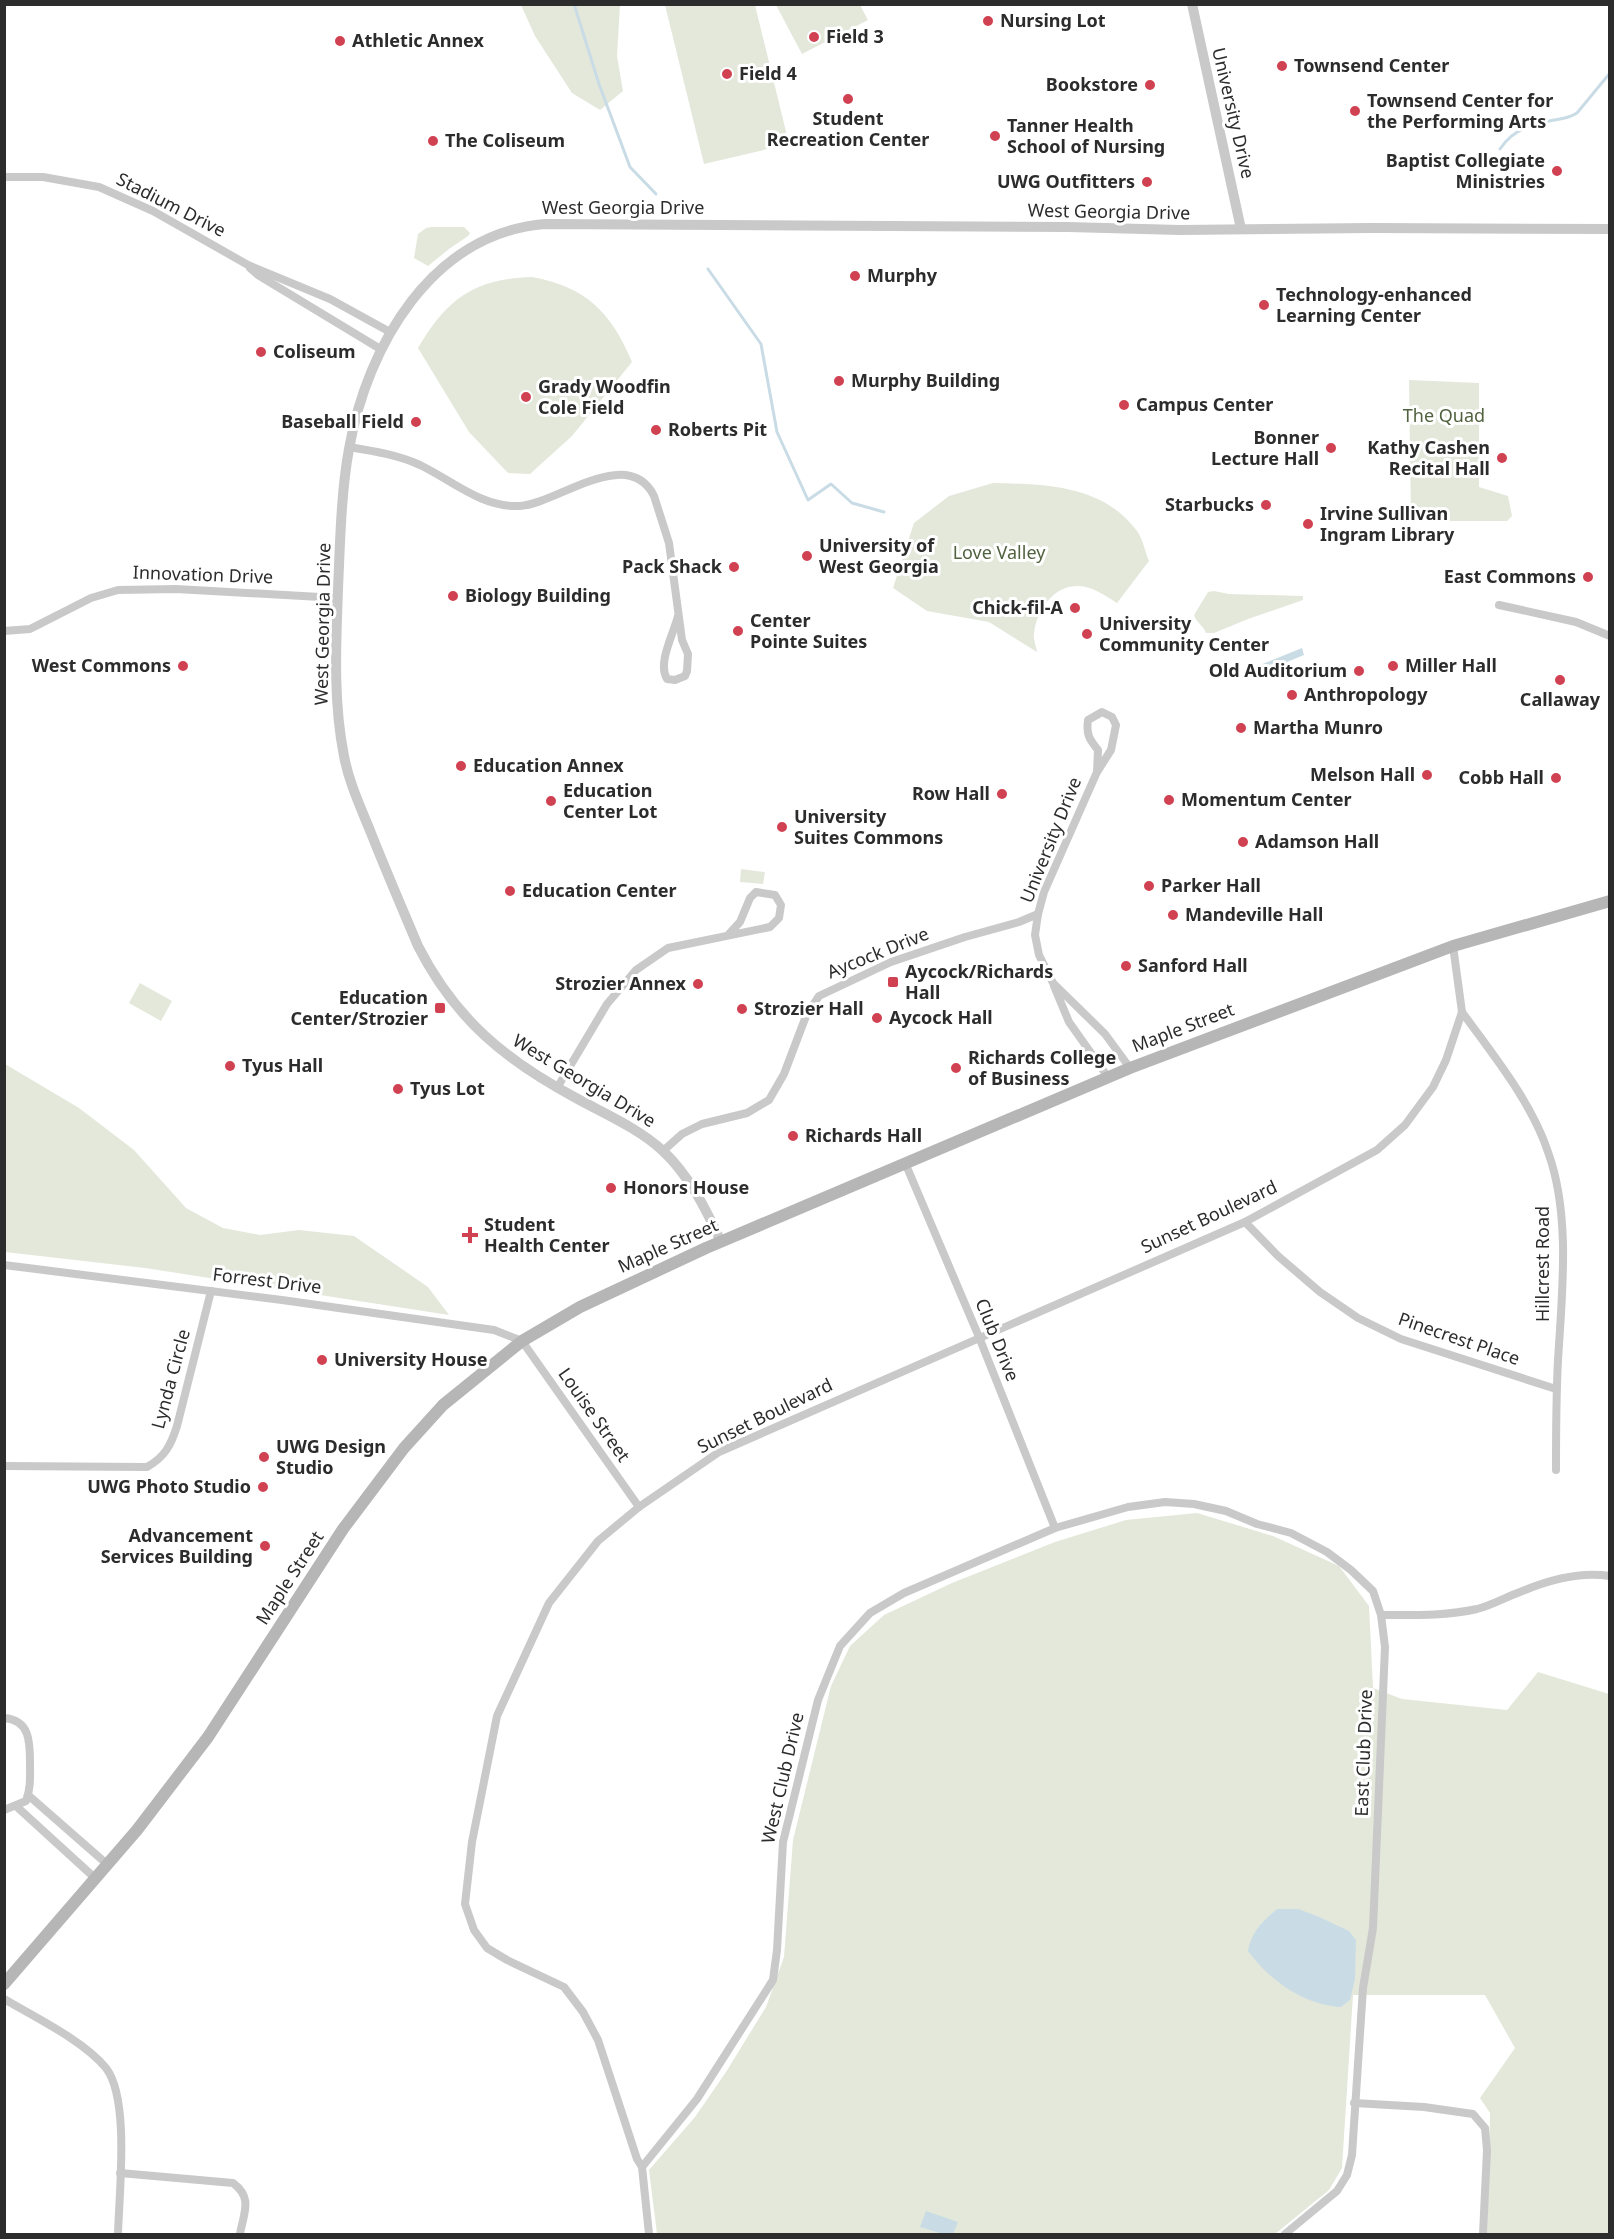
<svg xmlns="http://www.w3.org/2000/svg" width="1614" height="2239" viewBox="0 0 1614 2239" font-family="'Noto Sans',sans-serif">
	<style>
		.green { fill: #e3e8db }
		.water { fill: #c9dce6 }
		.lines { fill: none; stroke-linecap: round; stroke-linejoin: round }
		.stream { stroke: #c9dce6; stroke-width: 3 }
		.minor { stroke: #c9c9c9; stroke-width: 8 }
		.tertiary { stroke: #c9c9c9; stroke-width: 10 }
		.secondary { stroke: #b6b6b6; stroke-width: 12 }
		.poi-dot { fill: #d04152; stroke: #fff; stroke-width: 2 }
		.labels { text-anchor: middle; stroke-width: 6; stroke-linejoin: round; paint-order: stroke }
		.poi-label { font-size: 18px; font-weight: bold; fill: #2c2c2c; stroke: #fff; text-anchor: start }
		.street-label { font-size: 18px; fill: #2c2c2c; stroke: #fff }
		.park-label { font-size: 18px; fill: #51623f; stroke: #fff }
	</style>
	<rect width="100%" height="100%" fill="#fff"/>
	<g class="green">
		<polygon points="521,5 620,5 617,56 623,91 600,110 572,93 535,36"/>
		<polygon points="665,5 755,5 789,144 704,164"/>
		<polygon points="776,5 860,5 868,20 802,54"/>
		<polygon points="431,227 464,227 470,233 468,236 449,249 428,266 414,258 418,234 426,228"/>
		<path d="M532 277C586 287 611 312 632 362L572 436 530 474 508 473 469 432 418 348C447 299 473 279 532 277Z"/>
		<polygon points="1409,380 1479,383 1479,487 1508,496 1512,516 1507,521 1411,521"/>
		<path d="M993 483C1045 484 1103 485 1137 531 1143 539 1145 552 1149 561L1117 603C1106 596 1092 586 1078 586 1053 586 1037 610 1034 633 1033 639 1036 646 1037 652L989 622 927 611 893 588 914 523 949 496Z"/>
		<path d="M1214 591 1229 594 1303 596V600L1248 619 1214 633H1206C1203 625 1196 622 1194 615L1208 592Z"/>
		<polygon points="741,869 765,872 763,884 740,882"/>
		<polygon points="140,983 172,1001 161,1021 129,1003"/>
		<polygon points="5,1064 79,1108 134,1150 186,1208 223,1228 260,1235 299,1230 354,1236 428,1287 449,1315 145,1268 5,1252"/>
		<polygon points="1197,1513 1273,1536 1339,1566 1369,1606 1373,1688 1402,1699 1507,1710 1538,1672 1609,1694 1609,2234 1487,2234 1490,2113 1480,2098 1515,2048 1485,1995 1353,1995 1342,2168 1329,2190 1275,2234 657,2234 649,2170 695,2117 726,2072 766,2007 784,1957 793,1840 831,1686 850,1646 884,1615 952,1583 1055,1542 1126,1520"/>
	</g>
	<g class="water">
		<polygon points="1302,648 1304,655 1263,672 1260,665"/>
		<path d="M1277 1909H1298L1317 1916 1349 1931 1356 1940 1355 1979 1350 2000 1341 2007C1304 2005 1269 1980 1248 1951 1251 1932 1263 1921 1277 1909Z"/>
		<polygon points="926,2211 958,2222 953,2234 943,2234 920,2227"/>
	</g>
	<g class="lines">
		<g class="stream">
			<polyline points="574,4 599,84 630,167 656,194"/>
			<path d="M1500 149C1511 132 1529 124 1549 121 1559 119 1568 119 1577 113L1610 73"/>
			<polyline points="708,269 761,344 777,432 808,500 831,484 852,503 884,512"/>
		</g>
		<g class="minor">
			<polyline points="4,177 43,177 99,187 153,211 248,265 330,299 390,332"/>
			<polyline points="250,268 258,275 382,350"/>
			<path d="M349 447C373 451 398 455 420 465 453 481 482 508 520 506 556 504 628 444 654 496L669 543 682 640 688 654 687 671 685 676 675 680 667 679C657 663 674 633 678 616"/>
			<polyline points="1499,605 1576,622 1610,636"/>
			<polyline points="4,631 30,629 91,598 118,590 176,589 338,598"/>
			<path d="M1097 772 1098 750C1089 739 1086 734 1088 720L1102 712 1112 717 1116 725 1111 750 1097 772 1044 892 1038 914 1035 935 1039 955 1053 983 1105 1034 1130 1068"/>
			<polyline points="1054,986 1069,1022 1108,1077"/>
			<path d="M1462 1012C1493 1055 1531 1101 1548 1152 1571 1215 1562 1294 1558 1360 1556 1397 1556 1433 1556 1470"/>
			<polyline points="557,1088 607,1004 636,970 668,948 770,927 779,918 781,905 775,895 756,892 750,898 740,922 729,934"/>
			<polyline points="663,1151 682,1134 702,1124 747,1113 769,1100 784,1074 806,1016 819,996 891,962 965,937 1019,922 1038,914"/>
			<polyline points="906,1165 979,1337 1055,1528"/>
			<polyline points="1245,1222 1278,1256 1320,1292 1358,1318 1401,1339 1556,1389"/>
			<polyline points="4,1265 282,1300 494,1330 522,1341 639,1507"/>
			<path d="M4 1466 147 1467C165 1457 171 1445 177 1426L211 1291"/>
			<path d="M1381 1615C1413 1615 1446 1616 1477 1609 1492 1605 1506 1597 1520 1592 1548 1580 1579 1571 1610 1576"/>
			<path d="M4 1718C30 1720 30 1742 30 1763 30 1776 31 1788 26 1801L4 1810"/>
			<polyline points="28,1795 108,1865"/>
			<polyline points="16,1806 96,1879"/>
			<path d="M4 1999C35 2017 84 2041 106 2068 130 2099 119 2194 118 2234"/>
			<polyline points="1354,2103 1424,2107 1473,2114 1485,2128 1487,2150 1483,2234"/>
			<polyline points="642,2167 637,2159 598,2040 583,2012 564,1987 507,1960 487,1948 474,1930 465,1904 472,1842 497,1716 549,1603 598,1541 639,1507 719,1452 1245,1222 1377,1150 1405,1125 1433,1087 1446,1060 1462,1012 1453,946"/>
			<path d="M120 2173 233 2183C253 2198 244 2212 240 2234"/>
			<polyline points="649,2234 642,2167 697,2099 773,1980 777,1950 783,1842 818,1700 840,1646 870,1613 904,1593 1055,1528 1128,1507 1165,1502 1194,1504 1226,1511 1257,1524 1291,1533 1327,1552 1351,1570 1373,1591 1381,1615 1385,1647 1373,1928 1363,1988 1352,2155 1347,2175 1337,2191 1285,2234"/>
		</g>
		<g class="tertiary">
			<polyline points="1192,4 1241,229"/>
			<path d="M721 1242C706 1209 689 1175 662 1150 638 1128 605 1114 576 1098 505 1060 455 1019 418 946 402 908 386 871 371 833 361 808 349 783 344 756 333 701 336 645 338 589 340 545 341 492 349 449 367 346 432 233 545 224L1068 227 1180 230 1372 228 1610 229"/>
		</g>
		<polyline class="secondary" points="4,1984 137,1830 208,1737 343,1529 404,1448 443,1405 522,1341 580,1307 706,1248 1130,1068 1453,946 1610,901"/>
	</g>
	<g class="poi-dot">
		<circle cx="988" cy="21" r="6"/>
		<circle cx="814" cy="37" r="6"/>
		<circle cx="340" cy="41" r="6"/>
		<circle cx="1282" cy="66" r="6"/>
		<circle cx="727" cy="74" r="6"/>
		<circle cx="1150" cy="85" r="6"/>
		<circle cx="848" cy="99" r="6"/>
		<circle cx="1355" cy="111" r="6"/>
		<circle cx="995" cy="136" r="6"/>
		<circle cx="433" cy="141" r="6"/>
		<circle cx="1557" cy="171" r="6"/>
		<circle cx="1147" cy="182" r="6"/>
		<circle cx="855" cy="276" r="6"/>
		<circle cx="1264" cy="305" r="6"/>
		<circle cx="261" cy="352" r="6"/>
		<circle cx="839" cy="381" r="6"/>
		<circle cx="526" cy="397" r="6"/>
		<circle cx="1124" cy="405" r="6"/>
		<circle cx="416" cy="422" r="6"/>
		<circle cx="656" cy="430" r="6"/>
		<circle cx="1331" cy="448" r="6"/>
		<circle cx="1502" cy="458" r="6"/>
		<circle cx="1266" cy="505" r="6"/>
		<circle cx="1308" cy="524" r="6"/>
		<circle cx="807" cy="556" r="6"/>
		<circle cx="734" cy="567" r="6"/>
		<circle cx="1588" cy="577" r="6"/>
		<circle cx="453" cy="596" r="6"/>
		<circle cx="1075" cy="608" r="6"/>
		<circle cx="738" cy="631" r="6"/>
		<circle cx="1087" cy="634" r="6"/>
		<circle cx="183" cy="666" r="6"/>
		<circle cx="1393" cy="666" r="6"/>
		<circle cx="1359" cy="671" r="6"/>
		<circle cx="1560" cy="680" r="6"/>
		<circle cx="1292" cy="695" r="6"/>
		<circle cx="1241" cy="728" r="6"/>
		<circle cx="461" cy="766" r="6"/>
		<circle cx="1427" cy="775" r="6"/>
		<circle cx="1556" cy="778" r="6"/>
		<circle cx="1002" cy="794" r="6"/>
		<circle cx="1169" cy="800" r="6"/>
		<circle cx="551" cy="801" r="6"/>
		<circle cx="782" cy="827" r="6"/>
		<circle cx="1243" cy="842" r="6"/>
		<circle cx="1149" cy="886" r="6"/>
		<circle cx="510" cy="891" r="6"/>
		<circle cx="1173" cy="915" r="6"/>
		<circle cx="1126" cy="966" r="6"/>
		<rect x="887" y="976" width="12" height="12" rx="3"/>
		<circle cx="698" cy="984" r="6"/>
		<rect x="434" y="1002" width="12" height="12" rx="3"/>
		<circle cx="742" cy="1009" r="6"/>
		<circle cx="877" cy="1018" r="6"/>
		<circle cx="230" cy="1066" r="6"/>
		<circle cx="956" cy="1068" r="6"/>
		<circle cx="398" cy="1089" r="6"/>
		<circle cx="793" cy="1136" r="6"/>
		<circle cx="611" cy="1188" r="6"/>
		<path d="M467 1226h6v6h6v6h-6v6h-6v-6h-6v-6h6z"/>
		<circle cx="322" cy="1360" r="6"/>
		<circle cx="264" cy="1457" r="6"/>
		<circle cx="263" cy="1487" r="6"/>
		<circle cx="265" cy="1546" r="6"/>
	</g>
	<g class="labels">
		<g class="poi-label">
			<text x="1000" y="27">Nursing Lot</text>
			<text x="826" y="43">Field 3</text>
			<text x="352" y="47">Athletic Annex</text>
			<text x="1294" y="72">Townsend Center</text>
			<text x="739" y="80">Field 4</text>
			<text x="1138" y="91" text-anchor="end">Bookstore</text>
			<text x="1367" y="107">Townsend Center for<tspan x="1367" dy="21">the Performing Arts</tspan></text>
			<text x="848" y="125" text-anchor="middle">Student<tspan x="848" dy="21">Recreation Center</tspan></text>
			<text x="1007" y="132">Tanner Health<tspan x="1007" dy="21">School of Nursing</tspan></text>
			<text x="445" y="147">The Coliseum</text>
			<text x="1545" y="167" text-anchor="end">Baptist Collegiate<tspan x="1545" dy="21">Ministries</tspan></text>
			<text x="1135" y="188" text-anchor="end">UWG Outfitters</text>
			<text x="867" y="282">Murphy</text>
			<text x="1276" y="301">Technology-enhanced<tspan x="1276" dy="21">Learning Center</tspan></text>
			<text x="273" y="358">Coliseum</text>
			<text x="851" y="387">Murphy Building</text>
			<text x="538" y="393">Grady Woodfin<tspan x="538" dy="21">Cole Field</tspan></text>
			<text x="1136" y="411">Campus Center</text>
			<text x="404" y="428" text-anchor="end">Baseball Field</text>
			<text x="668" y="436">Roberts Pit</text>
			<text x="1319" y="444" text-anchor="end">Bonner<tspan x="1319" dy="21">Lecture Hall</tspan></text>
			<text x="1490" y="454" text-anchor="end">Kathy Cashen<tspan x="1490" dy="21">Recital Hall</tspan></text>
			<text x="1254" y="511" text-anchor="end">Starbucks</text>
			<text x="1320" y="520">Irvine Sullivan<tspan x="1320" dy="21">Ingram Library</tspan></text>
			<text x="819" y="552">University of<tspan x="819" dy="21">West Georgia</tspan></text>
			<text x="722" y="573" text-anchor="end">Pack Shack</text>
			<text x="1576" y="583" text-anchor="end">East Commons</text>
			<text x="465" y="602">Biology Building</text>
			<text x="1063" y="614" text-anchor="end">Chick-fil-A</text>
			<text x="750" y="627">Center<tspan x="750" dy="21">Pointe Suites</tspan></text>
			<text x="1099" y="630">University<tspan x="1099" dy="21">Community Center</tspan></text>
			<text x="171" y="672" text-anchor="end">West Commons</text>
			<text x="1405" y="672">Miller Hall</text>
			<text x="1347" y="677" text-anchor="end">Old Auditorium</text>
			<text x="1304" y="701">Anthropology</text>
			<text x="1560" y="706" text-anchor="middle">Callaway</text>
			<text x="1253" y="734">Martha Munro</text>
			<text x="473" y="772">Education Annex</text>
			<text x="1415" y="781" text-anchor="end">Melson Hall</text>
			<text x="1544" y="784" text-anchor="end">Cobb Hall</text>
			<text x="563" y="797">Education<tspan x="563" dy="21">Center Lot</tspan></text>
			<text x="990" y="800" text-anchor="end">Row Hall</text>
			<text x="1181" y="806">Momentum Center</text>
			<text x="794" y="823">University<tspan x="794" dy="21">Suites Commons</tspan></text>
			<text x="1255" y="848">Adamson Hall</text>
			<text x="1161" y="892">Parker Hall</text>
			<text x="522" y="897">Education Center</text>
			<text x="1185" y="921">Mandeville Hall</text>
			<text x="1138" y="972">Sanford Hall</text>
			<text x="905" y="978">Aycock/Richards<tspan x="905" dy="21">Hall</tspan></text>
			<text x="686" y="990" text-anchor="end">Strozier Annex</text>
			<text x="428" y="1004" text-anchor="end">Education<tspan x="428" dy="21">Center/Strozier</tspan></text>
			<text x="754" y="1015">Strozier Hall</text>
			<text x="889" y="1024">Aycock Hall</text>
			<text x="968" y="1064">Richards College<tspan x="968" dy="21">of Business</tspan></text>
			<text x="242" y="1072">Tyus Hall</text>
			<text x="410" y="1095">Tyus Lot</text>
			<text x="805" y="1142">Richards Hall</text>
			<text x="623" y="1194">Honors House</text>
			<text x="484" y="1231">Student<tspan x="484" dy="21">Health Center</tspan></text>
			<text x="334" y="1366">University House</text>
			<text x="276" y="1453">UWG Design<tspan x="276" dy="21">Studio</tspan></text>
			<text x="251" y="1493" text-anchor="end">UWG Photo Studio</text>
			<text x="253" y="1542" text-anchor="end">Advancement<tspan x="253" dy="21">Services Building</tspan></text>
		</g>
		<g class="street-label">
			<text transform="translate(1233 113) rotate(77)" y="6">University Drive</text>
			<text transform="translate(171 205) rotate(27)" y="6">Stadium Drive</text>
			<text x="623" y="214">West Georgia Drive</text>
			<text transform="translate(1109 212) rotate(1)" y="6">West Georgia Drive</text>
			<text transform="translate(203 575) rotate(2)" y="6">Innovation Drive</text>
			<text transform="translate(323 624) rotate(-89)" y="6">West Georgia Drive</text>
			<text transform="translate(1051 840) rotate(-68)" y="6">University Drive</text>
			<text transform="translate(878 953) rotate(-22)" y="6">Aycock Drive</text>
			<text transform="translate(1183 1028) rotate(-21)" y="6">Maple Street</text>
			<text transform="translate(584 1081) rotate(31)" y="6">West Georgia Drive</text>
			<text transform="translate(1209 1217) rotate(-25)" y="6">Sunset Boulevard</text>
			<text transform="translate(668 1246) rotate(-24)" y="6">Maple Street</text>
			<text transform="translate(1543 1264) rotate(-90)" y="6">Hillcrest Road</text>
			<text transform="translate(267 1281) rotate(7)" y="6">Forrest Drive</text>
			<text transform="translate(1459 1339) rotate(19)" y="6">Pinecrest Place</text>
			<text transform="translate(997 1340) rotate(68)" y="6">Club Drive</text>
			<text transform="translate(171 1379) rotate(-75)" y="6">Lynda Circle</text>
			<text transform="translate(594 1415) rotate(55)" y="6">Louise Street</text>
			<text transform="translate(765 1416) rotate(-26)" y="6">Sunset Boulevard</text>
			<text transform="translate(290 1578) rotate(-57)" y="6">Maple Street</text>
			<text transform="translate(1364 1753) rotate(-88)" y="6">East Club Drive</text>
			<text transform="translate(783 1778) rotate(-77)" y="6">West Club Drive</text>
		</g>
		<g class="park-label">
			<text x="1444" y="422">The Quad</text>
			<text x="999" y="559">Love Valley</text>
		</g>
	</g>
	<rect width="1614" height="2239" fill="none" stroke="#2c2c2c" stroke-width="12"/>
</svg>
